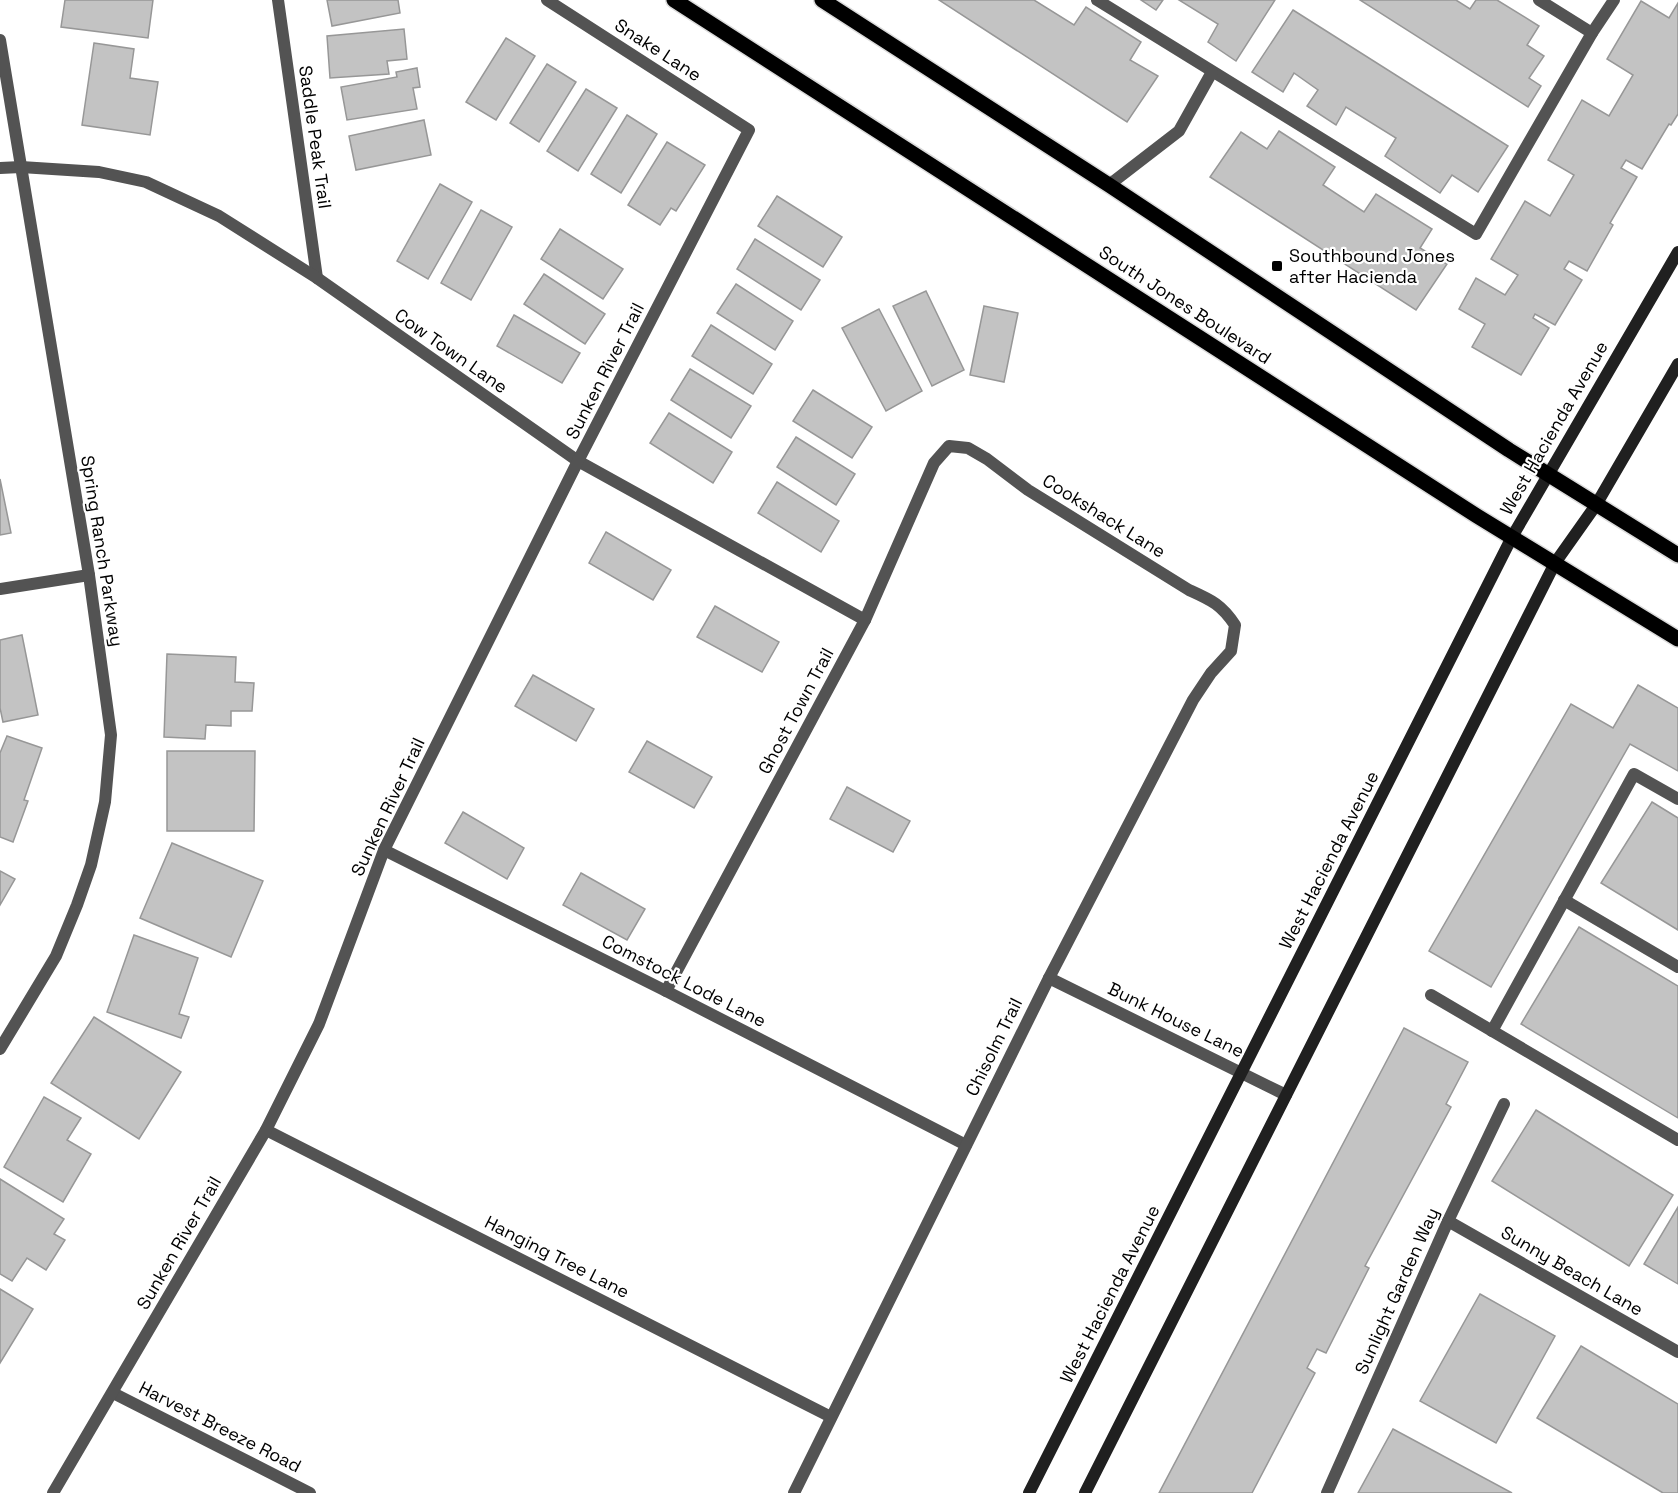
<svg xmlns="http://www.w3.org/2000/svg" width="1678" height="1493" viewBox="0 0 1678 1493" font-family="'Space Grotesk',sans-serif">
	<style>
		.building { fill: #c3c3c3; stroke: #979797; stroke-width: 1.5 }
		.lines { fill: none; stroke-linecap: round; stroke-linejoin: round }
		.primary-casing { stroke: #dbdbdb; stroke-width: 18 }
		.lane { stroke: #535353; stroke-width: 12 }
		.street { stroke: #535353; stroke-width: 12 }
		.secondary { stroke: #202020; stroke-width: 12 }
		.primary { stroke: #000; stroke-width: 15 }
		.poi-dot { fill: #000; stroke: #fff; stroke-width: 2 }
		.labels { text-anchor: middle; stroke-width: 4.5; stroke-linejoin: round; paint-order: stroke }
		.street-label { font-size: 18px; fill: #000; stroke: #fff }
		.poi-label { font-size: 18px; fill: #000; stroke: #fff; text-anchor: start }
	</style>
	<rect width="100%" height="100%" fill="#fff"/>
	<g class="building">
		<polygon points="65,0 153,0 148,38 61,27"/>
		<polygon points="327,0 398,0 400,13 332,26"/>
		<polygon points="939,0 1034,0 1074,25 1086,7 1141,42 1130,60 1158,76 1127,122"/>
		<polygon points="1141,0 1163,0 1156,10"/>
		<polygon points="1179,0 1275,0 1236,61 1208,42 1218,24"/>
		<polygon points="1360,0 1456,0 1470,9 1476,0 1497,0 1539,26 1527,45 1544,56 1529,78 1541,86 1528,107"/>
		<polygon points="1641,1 1669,18 1678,3 1678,114 1671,125 1669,124 1642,169 1626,160 1621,168 1637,177 1610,223 1613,225 1587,271 1569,261 1564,269 1582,280 1555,325 1535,314 1533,318 1549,328 1521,375 1472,347 1485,324 1459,309 1476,278 1505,295 1518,275 1491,259 1525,201 1550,216 1574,175 1548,160 1582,100 1609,116 1633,75 1607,59"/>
		<polygon points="1293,10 1508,146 1478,192 1452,175 1440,193 1385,156 1396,138 1346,107 1336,125 1307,106 1318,90 1294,73 1283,92 1252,72"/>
		<polygon points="404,29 407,59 387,61 389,74 330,78 327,36"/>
		<polygon points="506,38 535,56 496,120 466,102"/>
		<polygon points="94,43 134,49 130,78 158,82 150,135 82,125"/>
		<polygon points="547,64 576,82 539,142 510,123"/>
		<polygon points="417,68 420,87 413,88 417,109 347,120 341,87 397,77 396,72"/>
		<polygon points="586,89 617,108 578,171 547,151"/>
		<polygon points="627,115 657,134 621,193 591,174"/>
		<polygon points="424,120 431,155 356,170 349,136"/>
		<polygon points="1279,131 1335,167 1323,185 1364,212 1376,194 1432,229 1420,248 1447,264 1416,310 1210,177 1241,132 1267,149"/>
		<polygon points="667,142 705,165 676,211 671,208 660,225 628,205"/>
		<polygon points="440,184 472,202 428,279 397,261"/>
		<polygon points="777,196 842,237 823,267 758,226"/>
		<polygon points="481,210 512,227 471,300 441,283"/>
		<polygon points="560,229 623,269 603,299 541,259"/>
		<polygon points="755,239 820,280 801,310 737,269"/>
		<polygon points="544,274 605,314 585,344 524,304"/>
		<polygon points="736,284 793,321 775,350 717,313"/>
		<polygon points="926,291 964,370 932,386 893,306"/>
		<polygon points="984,306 1018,313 1004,382 970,375"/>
		<polygon points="879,309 922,391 886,411 842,328"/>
		<polygon points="514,315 580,353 562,383 497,346"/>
		<polygon points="711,325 772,364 753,394 692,356"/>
		<polygon points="690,369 751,406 731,438 671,400"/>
		<polygon points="813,390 872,427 852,458 793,421"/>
		<polygon points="669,413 732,452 713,483 650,443"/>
		<polygon points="796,437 855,474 836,505 777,467"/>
		<polygon points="0,479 11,533 0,535"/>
		<polygon points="777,482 839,521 821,552 758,513"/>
		<polygon points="606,532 671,570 653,600 589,563"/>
		<polygon points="715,606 779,642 762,672 697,637"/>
		<polygon points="22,635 38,715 3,722 0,708 0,640"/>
		<polygon points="167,654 236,657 235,682 254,683 252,711 231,711 231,726 206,725 205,739 164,737"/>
		<polygon points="533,675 594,709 576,741 515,706"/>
		<polygon points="1638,685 1678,708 1678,771 1630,744 1491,987 1429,951 1571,704 1613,728"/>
		<polygon points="7,736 42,748 24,800 28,801 13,842 0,837 0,753"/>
		<polygon points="647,741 712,777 694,808 629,772"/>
		<polygon points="167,751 255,751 254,831 167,831"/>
		<polygon points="847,787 910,821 893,852 830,819"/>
		<polygon points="1652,802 1678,818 1678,930 1601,883"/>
		<polygon points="463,812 524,848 507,879 445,843"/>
		<polygon points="172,843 263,881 231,957 140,918"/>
		<polygon points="0,871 15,879 0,905"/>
		<polygon points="581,873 645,909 627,940 563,905"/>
		<polygon points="1579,927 1678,986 1678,1118 1521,1024"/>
		<polygon points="134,935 198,958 179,1014 189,1017 181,1038 107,1012"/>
		<polygon points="94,1017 181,1072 139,1139 51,1083"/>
		<polygon points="1404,1028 1468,1062 1446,1104 1451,1107 1365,1266 1369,1268 1326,1353 1317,1349 1307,1368 1315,1373 1252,1493 1159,1493"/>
		<polygon points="44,1097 81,1118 67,1140 91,1154 63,1202 4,1167"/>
		<polygon points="1536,1110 1673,1195 1629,1266 1492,1181"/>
		<polygon points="0,1179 64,1219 54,1234 65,1240 46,1270 27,1258 12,1281 0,1274"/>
		<polygon points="1678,1207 1678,1284 1644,1264"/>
		<polygon points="0,1289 33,1309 0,1363"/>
		<polygon points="1480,1294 1555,1336 1496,1443 1420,1401"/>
		<polygon points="1581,1346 1678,1404 1678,1493 1663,1493 1537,1418"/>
		<polygon points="1393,1429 1512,1493 1358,1493"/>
	</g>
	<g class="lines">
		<g class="primary-casing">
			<g id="primary">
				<polyline points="674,0 1477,516 1678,639"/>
				<polyline points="822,0 1109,185 1509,450 1678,555"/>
			</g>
		</g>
		<g class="lane">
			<polyline points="1097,0 1476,234 1592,33"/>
			<polyline points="1539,0 1592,33 1614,0"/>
			<polyline points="1109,185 1179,131 1212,72"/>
			<polyline points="1564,900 1678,967"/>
			<polyline points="1431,995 1678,1140"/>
			<polyline points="1492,1031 1634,774 1678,799"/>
		</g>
		<g class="street">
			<polyline points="278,0 317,278"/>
			<polyline points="0,40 89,575 111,735 105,802 91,865 77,905 56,956 0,1049"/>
			<polyline points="0,168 21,167 99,172 146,182 219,216 317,278 578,461 865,620"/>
			<polyline points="0,589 89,575"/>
			<polyline points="384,850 666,991 966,1145"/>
			<polyline points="1049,978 1286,1095"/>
			<path d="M666 991 865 620 934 463 949 446 968 448 987 459 1028 490 1189 590C1211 600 1221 604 1235 625L1231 651 1211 673 1193 700 1049 978 794 1493"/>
			<polyline points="266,1130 831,1417"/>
			<polyline points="1448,1221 1678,1352"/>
			<polyline points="113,1393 310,1493"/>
			<polyline points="53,1493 266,1130 319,1024 384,850 578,461 749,130 547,0"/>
			<polyline points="1327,1493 1448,1221 1504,1104"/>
		</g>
		<g class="secondary">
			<polyline points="1029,1493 1512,537 1678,252"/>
			<polyline points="1085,1493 1555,563 1596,505 1678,364"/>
		</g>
		<use href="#primary" class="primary"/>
	</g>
	<rect class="poi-dot" x="1271" y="260" width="12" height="12" rx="3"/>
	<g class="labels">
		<g class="street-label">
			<text transform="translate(658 50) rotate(33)" y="6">Snake Lane</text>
			<text transform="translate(315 137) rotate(82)" y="6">Saddle Peak Trail</text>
			<text transform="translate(1185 305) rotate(33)" y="6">South Jones Boulevard</text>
			<text transform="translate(451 351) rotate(35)" y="6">Cow Town Lane</text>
			<text transform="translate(605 371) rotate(-63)" y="6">Sunken River Trail</text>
			<text transform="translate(1554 428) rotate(-60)" y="6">West Hacienda Avenue</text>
			<text transform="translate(1104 516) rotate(32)" y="6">Cookshack Lane</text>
			<text transform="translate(102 551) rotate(81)" y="6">Spring Ranch Parkway</text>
			<text transform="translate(796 711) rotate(-62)" y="6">Ghost Town Trail</text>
			<text transform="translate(388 807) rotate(-65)" y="6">Sunken River Trail</text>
			<text transform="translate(1329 860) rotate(-63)" y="6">West Hacienda Avenue</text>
			<text transform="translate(684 981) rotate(27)" y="6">Comstock Lode Lane</text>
			<text transform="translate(1176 1020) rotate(26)" y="6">Bunk House Lane</text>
			<text transform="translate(994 1047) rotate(-64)" y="6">Chisolm Trail</text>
			<text transform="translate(179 1243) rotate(-60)" y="6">Sunken River Trail</text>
			<text transform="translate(557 1257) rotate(27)" y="6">Hanging Tree Lane</text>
			<text transform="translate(1572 1271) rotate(30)" y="6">Sunny Beach Lane</text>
			<text transform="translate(1397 1291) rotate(-66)" y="6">Sunlight Garden Way</text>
			<text transform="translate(1110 1294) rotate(-63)" y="6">West Hacienda Avenue</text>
			<text transform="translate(220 1427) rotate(27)" y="6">Harvest Breeze Road</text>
		</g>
		<g class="poi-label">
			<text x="1289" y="262">Southbound Jones<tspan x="1289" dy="21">after Hacienda</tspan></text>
		</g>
	</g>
</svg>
